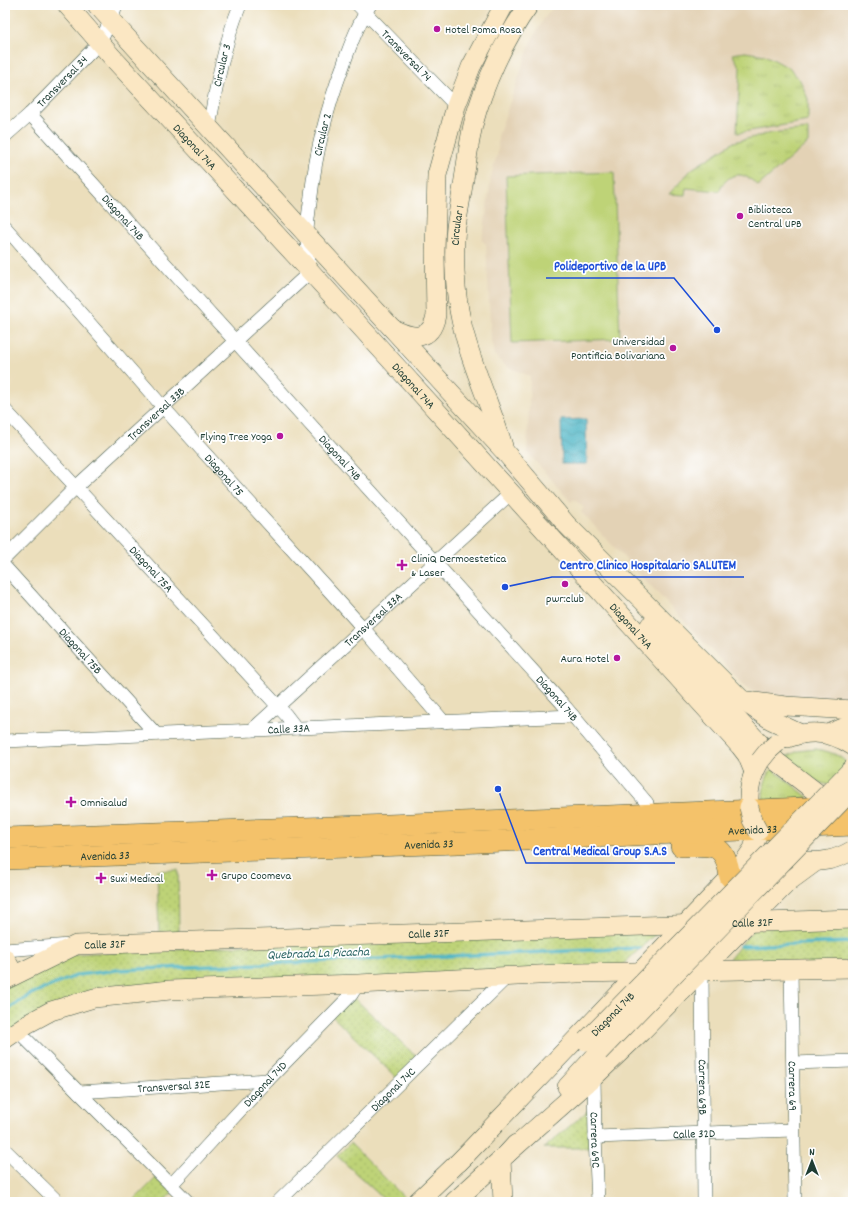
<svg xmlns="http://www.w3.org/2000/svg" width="858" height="1207" viewBox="0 0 858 1207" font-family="Dekko,sans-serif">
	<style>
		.built { fill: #e3d2b5 }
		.grass { fill: url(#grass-tufts); stroke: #6e8856 }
		.park { fill: url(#park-dots); stroke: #6e8856 }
		.pitch { fill: #bed377; stroke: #6e8856 }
		.water { fill: url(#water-waves); stroke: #32787c }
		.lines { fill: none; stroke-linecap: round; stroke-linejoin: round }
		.stream { stroke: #46b2c3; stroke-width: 3.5 }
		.street-casing { stroke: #3e5548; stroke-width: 14 }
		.secondary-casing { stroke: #3e5548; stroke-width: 20 }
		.primary-casing { stroke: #3e5548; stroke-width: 22 }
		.street { stroke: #fff; stroke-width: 13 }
		.secondary { stroke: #fbe7c3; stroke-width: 19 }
		.primary { stroke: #f4c26a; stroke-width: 21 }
		.secondary-bridge-casing { stroke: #3e5548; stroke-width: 20; stroke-linecap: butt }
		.secondary-bridge { stroke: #fbe7c3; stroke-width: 19 }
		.poi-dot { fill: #b5179e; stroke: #fff; stroke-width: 1.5 }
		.labels { text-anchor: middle; stroke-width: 3.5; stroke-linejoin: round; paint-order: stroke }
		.poi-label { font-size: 12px; fill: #1f3d34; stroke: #fff; text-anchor: start }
		.street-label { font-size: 12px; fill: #1f3d34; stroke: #fff }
		.water-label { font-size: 13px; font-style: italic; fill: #2d6666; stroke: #fff }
		.leader { fill: none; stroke: #1d4ed8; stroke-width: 1.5 }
		.callout-dot { fill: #1d4ed8; stroke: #fff; stroke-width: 1.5 }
		.callout-label { font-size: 13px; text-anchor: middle; font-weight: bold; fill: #1d4ed8; stroke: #fff; stroke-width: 3.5; stroke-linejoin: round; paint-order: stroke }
	</style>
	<defs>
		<pattern id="grass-tufts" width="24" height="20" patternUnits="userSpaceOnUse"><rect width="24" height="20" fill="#bed377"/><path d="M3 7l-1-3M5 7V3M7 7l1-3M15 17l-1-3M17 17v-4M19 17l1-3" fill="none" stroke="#a3b668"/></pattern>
		<pattern id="park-dots" width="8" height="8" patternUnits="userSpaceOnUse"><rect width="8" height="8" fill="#bed377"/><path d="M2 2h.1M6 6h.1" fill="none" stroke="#a3b668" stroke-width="1.8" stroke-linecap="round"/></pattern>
		<pattern id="water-waves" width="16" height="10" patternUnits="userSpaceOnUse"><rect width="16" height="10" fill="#46b2c3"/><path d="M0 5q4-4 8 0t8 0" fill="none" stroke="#3a929f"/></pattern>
	</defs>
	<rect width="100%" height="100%" fill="#fff"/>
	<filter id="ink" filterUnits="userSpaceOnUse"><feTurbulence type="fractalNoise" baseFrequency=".025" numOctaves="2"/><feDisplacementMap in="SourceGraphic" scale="8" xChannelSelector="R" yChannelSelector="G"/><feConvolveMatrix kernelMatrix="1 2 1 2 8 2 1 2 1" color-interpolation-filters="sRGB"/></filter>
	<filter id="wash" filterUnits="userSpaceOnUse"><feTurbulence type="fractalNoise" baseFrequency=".012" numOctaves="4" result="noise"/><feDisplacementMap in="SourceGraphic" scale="16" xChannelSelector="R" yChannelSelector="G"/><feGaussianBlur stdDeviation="0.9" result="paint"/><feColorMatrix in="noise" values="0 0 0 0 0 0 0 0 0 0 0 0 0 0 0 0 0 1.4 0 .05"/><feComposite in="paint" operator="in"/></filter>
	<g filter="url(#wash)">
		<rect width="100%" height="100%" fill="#ebdebb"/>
		<polygon class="built" points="555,5 853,5 853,703 758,694 746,687 581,512 584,508 574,499 571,502 527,452 530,376 507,367 494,355 491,340 486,244 481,240 484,230 491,177 495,161 498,153 498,136 531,42 543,20"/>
		<g class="grass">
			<polygon points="745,52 765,55 789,68 800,80 808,99 808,121 737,133 740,67 732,54"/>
			<path d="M808 129V143L758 186C743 170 729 171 719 191L686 188 685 195 669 194 692 169 734 142 771 133Z"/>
			<path d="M816 749C835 753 841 755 853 770V791L821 783 798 773 784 758 798 751Z"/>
			<path d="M772 769 809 798 763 802C763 788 764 780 772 769Z"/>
		</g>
		<g class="park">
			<polygon points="178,870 179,932 159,933 157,871"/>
			<polygon points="853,919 853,968 720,971 759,922"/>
			<polygon points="665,925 614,973 94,998 5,1039 5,980 56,955"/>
			<polygon points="351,995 421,1061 400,1081 331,1015"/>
			<polygon points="590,1109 591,1148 544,1148"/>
			<polygon points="350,1143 409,1202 387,1202 337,1156"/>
			<polygon points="160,1174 176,1189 163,1202 132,1202"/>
		</g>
		<polygon class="pitch" points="614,172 620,339 512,343 506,176"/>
		<polygon class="water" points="586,419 587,464 562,464 561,420"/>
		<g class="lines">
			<g class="stream">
				<polyline points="740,946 853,942"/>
				<polyline points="5,1011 31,994 78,975 117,970 640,948"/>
			</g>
		</g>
	</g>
	<g filter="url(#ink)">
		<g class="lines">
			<g class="street-casing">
				<g id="street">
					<path id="s1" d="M358 5 456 106"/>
					<path id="s2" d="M30 114 562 703 647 803"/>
					<path id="s3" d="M209 128C216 86 224 45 240 5"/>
					<path id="s4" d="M5 136 30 114 100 42 111 20 116 5"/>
					<path id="s5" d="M5 227 163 407 363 628 444 722"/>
					<path id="s6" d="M5 410 286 715 296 728"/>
					<path id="s7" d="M5 558 76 487 310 272C309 260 307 247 307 235 307 222 309 209 311 196 316 151 327 108 343 66 350 45 358 24 370 5"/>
					<path id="s8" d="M5 567 156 734"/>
					<path id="s9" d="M252 730 511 493"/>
					<path id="s10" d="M5 741 573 716"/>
					<polyline points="5,950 70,945"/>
					<path id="s11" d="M791 969 795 1202"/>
					<path id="s12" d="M702 971 704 1202"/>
					<polyline points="17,1030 188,1202"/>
					<polyline points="793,1063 853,1061"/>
					<path id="s13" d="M594 1077 595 1137 598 1202"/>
					<path id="s14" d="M79 1092 268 1080"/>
					<path id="s15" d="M595 1137 793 1130"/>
					<polyline points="5,1150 58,1202"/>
					<path id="s16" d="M171 1185 268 1080 351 995 358 984"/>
					<path id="s17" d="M278 1202 507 977"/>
				</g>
			</g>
			<g class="secondary-casing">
				<g id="secondary">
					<path id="s18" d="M67 5 113 58 310 271 740 746 747 755 754 772"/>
					<polyline points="97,5 505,452 567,525 743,701 771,720 801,734"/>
					<path d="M393 329C413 339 431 342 436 315L435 252 437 175 456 106 471 67 504 5"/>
					<path id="s19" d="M503 446C490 403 470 363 461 320 455 294 453 253 456 227 458 215 460 203 462 191 466 169 468 147 473 125 483 86 505 38 529 5"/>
					<polyline points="650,625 777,762 834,806"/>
					<polyline points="747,701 786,706 853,710"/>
					<polyline points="828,734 853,724"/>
					<path d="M788 738C811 729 833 732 853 746"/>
					<path d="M749 807C748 789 751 776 760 761"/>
					<path d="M801 861C821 863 836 860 853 850"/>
					<polyline points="5,958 11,969 12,976"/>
					<path id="s20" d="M5 980 76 945 853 919"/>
					<polyline points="5,1039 27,1024 51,1011 94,998 170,990 358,984 577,973 853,968"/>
					<polyline points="567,1087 599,1052"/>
					<polyline points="507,1154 594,1077 641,1032 788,882 814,863"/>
					<polyline points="501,1159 503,1202"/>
					<polyline points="458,1163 742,865 753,849 758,832"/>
					<polyline points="417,1202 466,1155"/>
					<polyline points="454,1202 507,1154 516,1144"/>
				</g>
			</g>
			<g class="primary-casing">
				<g id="primary">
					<polyline points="5,838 364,826 853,806"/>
					<path d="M681 846C712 845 725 841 730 877"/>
					<path id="s21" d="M5 859 458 843 853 825"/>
				</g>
			</g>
			<use href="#street" class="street"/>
			<use href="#secondary" class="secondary"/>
			<use href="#primary" class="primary"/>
			<g class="secondary-bridge-casing">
				<g id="secondary-bridge">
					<polyline points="760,761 768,751 777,743"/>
					<polyline points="749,807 752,820 758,831"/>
					<path id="s22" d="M586 1041 853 768"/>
					<polyline points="599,1052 853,789"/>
				</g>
			</g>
			<use href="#secondary-bridge" class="secondary-bridge"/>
		</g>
	</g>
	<g class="poi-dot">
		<circle cx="437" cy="29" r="4"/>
		<circle cx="740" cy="216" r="4"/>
		<circle cx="673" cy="348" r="4"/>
		<circle cx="280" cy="436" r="4"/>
		<path d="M400 559h4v4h4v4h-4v4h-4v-4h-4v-4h4z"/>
		<circle cx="565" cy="584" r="4"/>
		<circle cx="617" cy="658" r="4"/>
		<path d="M69 796h4v4h4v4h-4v4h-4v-4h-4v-4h4z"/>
		<path d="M210 869h4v4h4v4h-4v4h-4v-4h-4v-4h4z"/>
		<path d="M99 872h4v4h4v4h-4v4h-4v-4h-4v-4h4z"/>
	</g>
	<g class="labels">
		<g class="poi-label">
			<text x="445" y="33">Hotel Poma Rosa</text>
			<text x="748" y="213">Biblioteca<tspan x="748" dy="14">Central UPB</tspan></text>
			<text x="665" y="345" text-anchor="end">Universidad<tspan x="665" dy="14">Pontificia Bolivariana</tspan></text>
			<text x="272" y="440" text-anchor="end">Flying Tree Yoga</text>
			<text x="411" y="562">CliniQ Dermoestetica<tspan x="411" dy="14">&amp; Laser</tspan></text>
			<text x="565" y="602" text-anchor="middle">pwr:club</text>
			<text x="609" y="662" text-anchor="end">Aura Hotel</text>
			<text x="80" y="806">Omnisalud</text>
			<text x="221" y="879">Grupo Coomeva</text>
			<text x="110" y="882">Suxi Medical</text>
		</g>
		<g class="street-label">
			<text dy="4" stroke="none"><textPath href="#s1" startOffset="70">Transversal 74</textPath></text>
			<text dy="4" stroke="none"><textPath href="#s3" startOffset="64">Circular 3</textPath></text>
			<text dy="4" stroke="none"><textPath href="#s4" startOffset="79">Transversal 34</textPath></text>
			<text dy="4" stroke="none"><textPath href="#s7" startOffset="557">Circular 2</textPath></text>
			<text dy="4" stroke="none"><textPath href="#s18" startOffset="191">Diagonal 74A</textPath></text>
			<text dy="4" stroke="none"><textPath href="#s2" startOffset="139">Diagonal 74B</textPath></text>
			<text dy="4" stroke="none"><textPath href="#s19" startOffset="228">Circular 1</textPath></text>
			<text dy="4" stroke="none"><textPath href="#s18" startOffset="515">Diagonal 74A</textPath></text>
			<text dy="4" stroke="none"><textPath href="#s7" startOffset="209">Transversal 33B</textPath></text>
			<text dy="4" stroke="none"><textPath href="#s2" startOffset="463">Diagonal 74B</textPath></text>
			<text dy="4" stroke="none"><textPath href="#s5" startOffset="331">Diagonal 75</textPath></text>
			<text dy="4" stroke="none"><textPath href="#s6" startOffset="216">Diagonal 75A</textPath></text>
			<text dy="4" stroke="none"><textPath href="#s9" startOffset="164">Transversal 33A</textPath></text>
			<text dy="4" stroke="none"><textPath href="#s18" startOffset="839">Diagonal 74A</textPath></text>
			<text dy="4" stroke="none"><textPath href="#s8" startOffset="113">Diagonal 75B</textPath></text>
			<text dy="4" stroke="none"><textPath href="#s2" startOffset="787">Diagonal 74B</textPath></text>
			<text dy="4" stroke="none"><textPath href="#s10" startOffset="284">Calle 33A</textPath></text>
			<text dy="4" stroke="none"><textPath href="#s21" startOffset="748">Avenida 33</textPath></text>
			<text dy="4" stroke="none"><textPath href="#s21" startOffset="424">Avenida 33</textPath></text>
			<text dy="4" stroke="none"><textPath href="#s21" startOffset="100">Avenida 33</textPath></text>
			<text dy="4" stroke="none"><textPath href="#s20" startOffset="756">Calle 32F</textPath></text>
			<text dy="4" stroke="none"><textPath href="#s20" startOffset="432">Calle 32F</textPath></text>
			<text dy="4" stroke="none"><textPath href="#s20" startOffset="108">Calle 32F</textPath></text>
			<text dy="4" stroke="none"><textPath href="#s22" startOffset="38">Diagonal 74B</textPath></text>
			<text dy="4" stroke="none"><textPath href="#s16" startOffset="138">Diagonal 74D</textPath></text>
			<text dy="4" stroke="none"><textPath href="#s14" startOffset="95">Transversal 32E</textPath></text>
			<text dy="4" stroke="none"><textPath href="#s11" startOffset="117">Carrera 69</textPath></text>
			<text dy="4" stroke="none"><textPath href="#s12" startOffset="116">Carrera 69B</textPath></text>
			<text dy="4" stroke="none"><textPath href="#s17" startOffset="161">Diagonal 74C</textPath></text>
			<text dy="4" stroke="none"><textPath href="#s15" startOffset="99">Calle 32D</textPath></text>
			<text dy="4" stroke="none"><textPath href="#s13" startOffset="63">Carrera 69C</textPath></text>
		</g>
		<g class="water-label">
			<text transform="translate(318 952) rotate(-2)" y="5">Quebrada La Picacha</text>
		</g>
	</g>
	<path class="leader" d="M717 330L674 278H546M505 587L552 577H744M498 789L526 863H675"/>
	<g class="callout-dot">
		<circle cx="717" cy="330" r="4"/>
		<circle cx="505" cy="587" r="4"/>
		<circle cx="498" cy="789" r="4"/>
	</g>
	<g class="callout-label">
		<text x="610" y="270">Polideportivo de la UPB</text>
		<text x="648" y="569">Centro Clinico Hospitalario SALUTEM</text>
		<text x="600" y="855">Central Medical Group S.A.S</text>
	</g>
	<rect width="858" height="1207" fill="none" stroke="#fff" stroke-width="20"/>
	<g transform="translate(812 1161)" stroke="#ffffff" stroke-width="3" paint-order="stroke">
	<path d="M0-3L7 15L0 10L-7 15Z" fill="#1f3d34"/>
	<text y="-6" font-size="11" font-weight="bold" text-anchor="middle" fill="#1f3d34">N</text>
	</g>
</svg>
